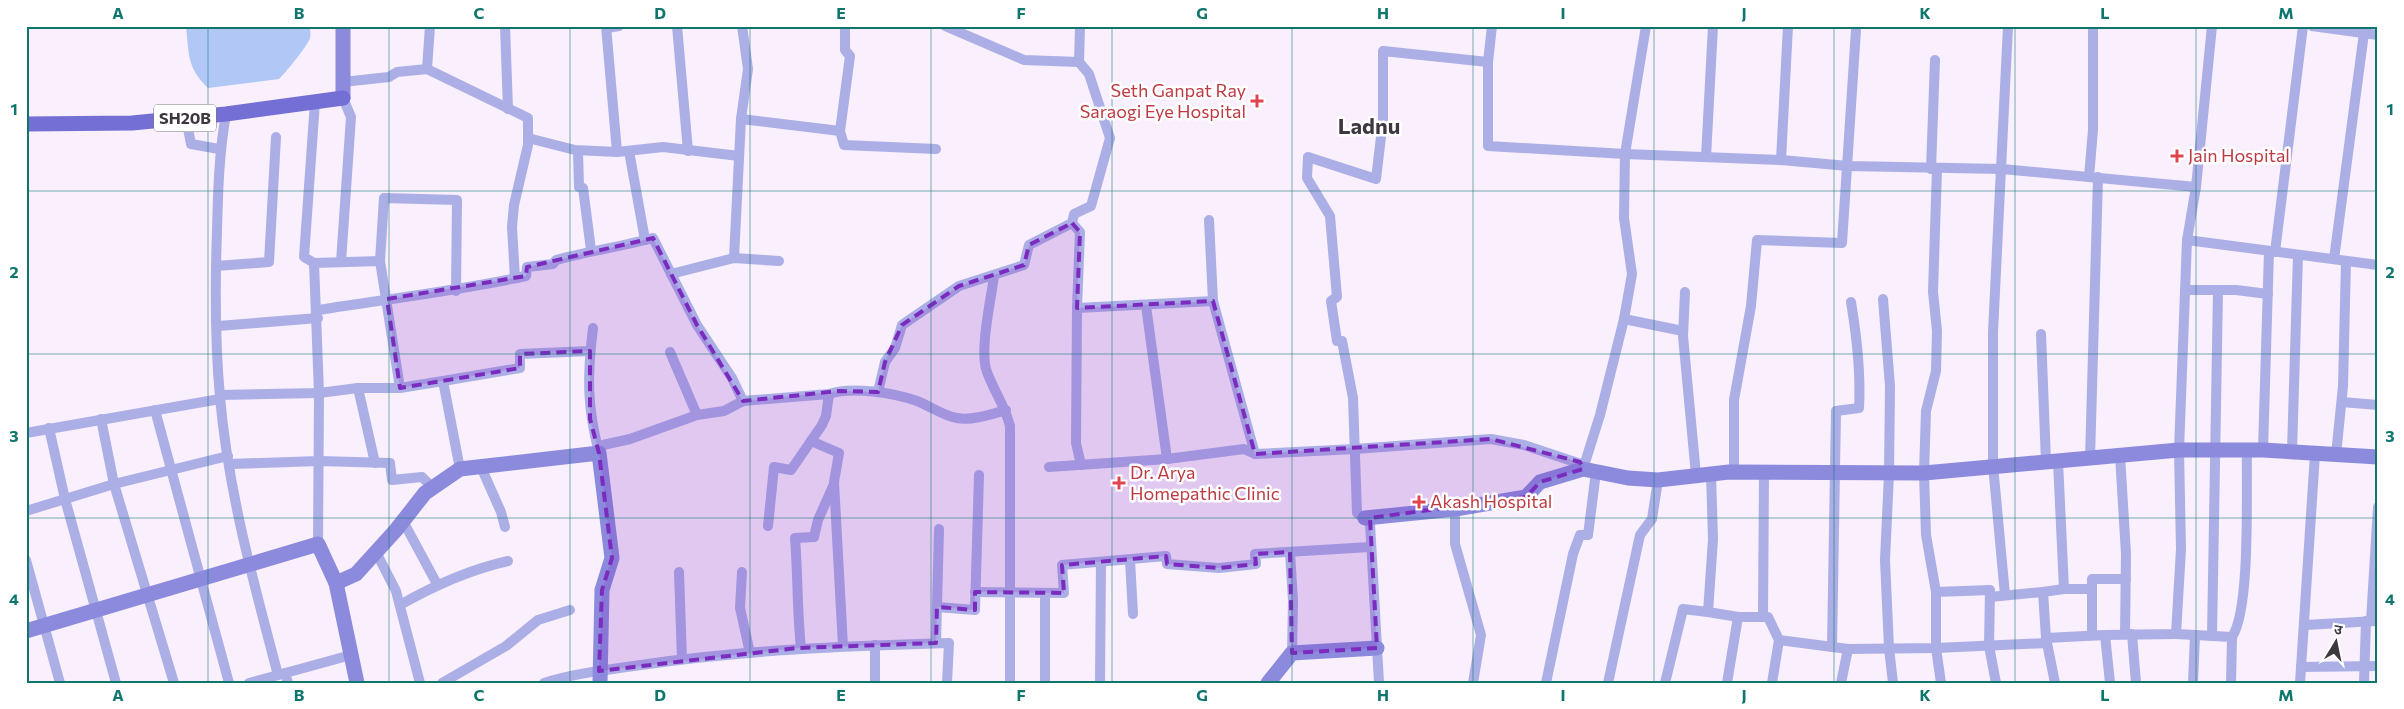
<svg xmlns="http://www.w3.org/2000/svg" width="2404" height="709" viewBox="0 0 2404 709" font-family="Commissioner,'Noto Sans Devanagari',sans-serif">
	<style>
		.water { fill: #b1c8f7 }
		.lines { fill: none; stroke-linecap: round; stroke-linejoin: round }
		.street { stroke: #acaee6; stroke-width: 10 }
		.secondary { stroke: #8b8add; stroke-width: 15 }
		.primary { stroke: #746fd5; stroke-width: 15 }
		.marked { fill: #7b2cbf; fill-opacity: 0.2; stroke: #7b2cbf; stroke-width: 4; stroke-dasharray: 10 6; stroke-linejoin: round }
		.grid { fill: none; stroke: #0f766e; stroke-width: 1; stroke-opacity: 0.55 }
		.health-dot { fill: #e0444e; stroke: #fff; stroke-width: 2 }
		.labels { text-anchor: middle; stroke-width: 5; stroke-linejoin: round; paint-order: stroke }
		.shield { fill: #fff; stroke: #787379; stroke-width: 1 }
		.shield-label { font-size: 16px; font-weight: bold; fill: #3e3740 }
		.health-label { font-size: 18px; fill: #be3a42; stroke: #fff; text-anchor: start }
		.district-label { font-size: 22px; font-weight: bold; fill: #3e3740; stroke: #fff }
		.neatline { fill: none; stroke: #0f766e; stroke-width: 2 }
		.grid-label { font-size: 16px; text-anchor: middle; font-weight: bold; fill: #0f766e }
	</style>
	<rect width="100%" height="100%" fill="#f9effd"/>
	<path class="water" d="M186 26H310C310 30 311 35 310 38 309 44 283 76 279 79L208 88C187 68 189 54 186 26Z"/>
	<g class="lines">
		<g class="street">
			<polyline points="505,26 508,109"/>
			<polyline points="606,26 617,152"/>
			<polyline points="677,26 688,151"/>
			<polyline points="945,26 1024,60 1079,62"/>
			<polyline points="1788,26 1781,160 1848,166 2002,169 2196,187 2212,26"/>
			<polyline points="2312,26 2378,35"/>
			<polyline points="607,28 619,26"/>
			<polyline points="1488,62 1488,146 1625,154 1646,26"/>
			<polyline points="427,69 430,26"/>
			<polyline points="343,82 389,77 397,72 427,69 528,118 528,145 514,205 512,227 515,278"/>
			<polyline points="315,102 304,257 314,263 319,393 318,544"/>
			<path d="M226 114C219 153 218 191 217 231 215 286 215 343 220 397 228 491 254 584 278 675"/>
			<polyline points="186,118 191,144 219,149"/>
			<polyline points="741,119 840,131 844,145 936,149"/>
			<polyline points="840,131 850,56 845,50 845,26"/>
			<polyline points="528,138 575,150 617,152 663,147 739,156"/>
			<polyline points="578,151 579,187 583,188 591,250"/>
			<polyline points="629,151 645,240"/>
			<polyline points="1706,157 1713,26"/>
			<polyline points="1931,169 1935,60"/>
			<polyline points="1937,169 1933,292 1937,331 1936,371 1926,411 1924,473 1926,535 1936,592 1936,648 1941,683"/>
			<polyline points="2089,177 2093,130 2093,26"/>
			<polyline points="2196,187 2187,240 2378,265"/>
			<polyline points="1209,220 1213,301 1255,454"/>
			<polyline points="1072,223 1080,232 1077,308 1076,443 1081,465"/>
			<polyline points="2275,252 2303,26"/>
			<polyline points="734,258 741,119 748,69 742,26"/>
			<polyline points="2334,259 2364,33"/>
			<polyline points="380,261 384,198 457,200 456,291"/>
			<polyline points="341,262 351,117 343,98"/>
			<polyline points="314,263 380,261 400,388"/>
			<polyline points="216,266 269,262 276,137"/>
			<polyline points="671,274 734,258 779,261"/>
			<path d="M994 276C991 300 979 351 987 372 994 391 1005 406 1010 426V683"/>
			<polyline points="2185,290 2236,290 2268,294"/>
			<polyline points="1685,292 1683,336 1696,475"/>
			<polyline points="1883,299 1890,386 1889,474 1885,560 1889,648 1893,683"/>
			<polyline points="1146,306 1167,459"/>
			<polyline points="1077,308 1213,301"/>
			<path d="M318 310C387 299 457 291 526 276L527 267 553 264 556 260C588 251 620 247 653 238L697 325 732 378 743 401"/>
			<polyline points="1624,319 1683,331"/>
			<polyline points="218,326 318,318"/>
			<path d="M593 328C587 376 587 406 599 453"/>
			<polyline points="2041,334 2046,462"/>
			<polyline points="670,352 697,415"/>
			<polyline points="443,381 520,368 520,354 590,351"/>
			<polyline points="358,388 375,463"/>
			<polyline points="878,392 885,362 895,348 902,325 959,286 1024,265 1029,245 1072,223 1074,214 1091,206 1110,138 1089,74 1079,62 1080,26"/>
			<polyline points="220,395 319,393 358,388 400,388 443,381 460,469"/>
			<polyline points="2342,402 2378,405"/>
			<polyline points="155,410 229,683"/>
			<polyline points="101,419 114,484 174,683"/>
			<polyline points="49,428 65,499 116,683"/>
			<polyline points="26,433 220,399"/>
			<polyline points="811,441 839,453 834,482 843,646"/>
			<polyline points="2263,450 2269,251"/>
			<polyline points="2292,451 2298,255"/>
			<path d="M599 453 603 445 630 439 697 415 724 411 743 401 829 394C852 386 894 393 917 401 930 406 943 416 957 418 972 421 992 414 1006 410"/>
			<polyline points="2120,455 2126,554 2125,634"/>
			<polyline points="2336,455 2343,386 2346,261"/>
			<polyline points="2090,459 2098,177"/>
			<polyline points="2058,461 2064,589"/>
			<polyline points="230,464 319,461 390,463 392,480 422,477 433,488"/>
			<polyline points="481,467 501,512 505,527"/>
			<polyline points="1049,467 1167,459 1244,449 1255,454 1355,449 1491,439 1524,445 1584,465"/>
			<polyline points="1583,469 1600,415 1624,319 1632,274 1624,218 1625,154 1781,160"/>
			<polyline points="1734,472 1734,400 1751,306 1757,240 1842,243 1856,30"/>
			<polyline points="1455,509 1455,544 1481,635 1473,683"/>
			<polyline points="26,511 114,484 228,456"/>
			<polyline points="403,521 437,584"/>
			<polyline points="768,526 774,467 791,470 822,425 826,416 829,394"/>
			<polyline points="376,552 396,591 420,683"/>
			<polyline points="1290,552 1293,601 1292,653"/>
			<polyline points="26,560 60,683"/>
			<polyline points="1130,560 1133,614"/>
			<polyline points="679,572 682,659"/>
			<polyline points="742,572 740,608 750,653"/>
			<polyline points="975,592 1064,593 1062,565 1166,556 1167,564 1219,568 1256,564 1255,554 1370,547"/>
			<polyline points="1936,592 1990,590 1989,646 1996,683"/>
			<polyline points="2043,592 2064,589 2092,589"/>
			<polyline points="1045,593 1045,683"/>
			<polyline points="2005,595 1993,465 1993,332 2008,26"/>
			<polyline points="1990,597 2043,592 2046,638 2055,683"/>
			<path d="M400 605C435 585 468 570 508 561"/>
			<polyline points="937,607 975,610 979,475"/>
			<polyline points="1708,612 1738,617 1727,683"/>
			<polyline points="1738,617 1768,617 1779,640 1772,683"/>
			<polyline points="1763,617 1764,473"/>
			<polyline points="2371,621 2378,507"/>
			<polyline points="2305,625 2376,621"/>
			<polyline points="2132,634 2136,683"/>
			<polyline points="2176,634 2232,637 2231,683"/>
			<polyline points="2092,635 2092,579 2126,579"/>
			<polyline points="2105,635 2176,634 2181,549 2179,450 2187,240"/>
			<polyline points="2212,636 2218,290"/>
			<path d="M2232 637C2251 609 2246 489 2247 450"/>
			<polyline points="2046,638 2105,635 2110,683"/>
			<polyline points="1779,640 1848,649 1936,648 2047,643"/>
			<polyline points="936,643 939,529"/>
			<polyline points="875,645 875,683"/>
			<path d="M1832 647 1836 411 1859 408C1861 372 1857 338 1851 302"/>
			<path d="M801 648C797 611 798 575 795 538L814 537 818 520 834 484"/>
			<polyline points="2301,667 2378,666"/>
			<polyline points="285,673 288,683"/>
			<polyline points="249,683 351,655"/>
			<polyline points="442,683 506,646 538,620 570,610"/>
			<path d="M544 683C575 673 608 670 641 665 743 650 846 646 949 643L947 683"/>
			<polyline points="1100,683 1101,562"/>
			<polyline points="1379,683 1370,523 1357,513 1353,398 1342,341 1337,341 1331,301 1337,297 1330,216 1307,178 1308,157 1376,179 1383,120 1383,51 1488,62 1492,26"/>
			<polyline points="1546,683 1573,554 1580,535 1588,535 1596,472"/>
			<polyline points="1608,683 1640,535 1652,519 1658,480"/>
			<polyline points="1665,683 1683,609 1708,612 1713,539 1711,474"/>
			<polyline points="1841,683 1848,649"/>
			<polyline points="2193,683 2195,635"/>
			<polyline points="2300,683 2315,454"/>
			<polyline points="2364,683 2366,621"/>
		</g>
		<g class="secondary">
			<polyline points="343,26 343,98"/>
			<polyline points="1365,518 1455,509 1526,497 1540,482 1583,469 1628,478 1658,480 1729,472 1924,473 2179,450 2263,450 2378,457"/>
			<polyline points="336,583 356,574 396,530 425,493 460,469 599,453 612,558 602,590 600,683"/>
			<polyline points="26,631 318,544 336,583 357,683"/>
			<polyline points="1268,683 1292,653 1377,648"/>
		</g>
		<polyline class="primary" points="26,124 132,123 226,114 343,98"/>
	</g>
	<path class="marked" d="M1072 223 1080 232 1077 308 1213 301 1255 454 1491 439 1580 462 1583 469 1540 482 1526 497 1370 518 1377 648 1292 653 1290 552 1255 554 1256 564 1219 568 1167 564 1166 556 1062 565 1064 593 975 592V610L937 607 936 643 797 648 599 671 602 590 612 558 599 453 590 419V351L520 354V368L400 388 387 299 526 276 527 267 653 238 697 325 743 401 839 391 878 392 885 362 902 325 959 286 1024 265 1029 245Z"/>
	<path class="grid" d="M208 26V683M389 26V683M570 26V683M750 26V683M931 26V683M1112 26V683M1292 26V683M1473 26V683M1654 26V683M1834 26V683M2015 26V683M2196 26V683M26 191H2378M26 354H2378M26 518H2378"/>
	<g class="health-dot">
		<path d="M1254.5 93.5h5v5h5v5h-5v5h-5v-5h-5v-5h5z"/>
		<path d="M2174.5 148.5h5v5h5v5h-5v5h-5v-5h-5v-5h5z"/>
		<path d="M1116.5 475.5h5v5h5v5h-5v5h-5v-5h-5v-5h5z"/>
		<path d="M1416.5 494.5h5v5h5v5h-5v5h-5v-5h-5v-5h5z"/>
	</g>
	<g class="labels">
		<rect class="shield" x="154" y="104.5" width="62" height="27" rx="4"/>
		<g class="shield-label">
			<text x="185" y="124">SH20B</text>
		</g>
		<g class="health-label">
			<text x="1246" y="97" text-anchor="end">Seth Ganpat Ray<tspan x="1246" dy="21">Saraogi Eye Hospital</tspan></text>
			<text x="2188" y="162">Jain Hospital</text>
			<text x="1130" y="479">Dr. Arya<tspan x="1130" dy="21">Homepathic Clinic</tspan></text>
			<text x="1430" y="508">Akash Hospital</text>
		</g>
		<g class="district-label">
			<text x="1369" y="134">Ladnu</text>
		</g>
	</g>
	<rect width="2404" height="709" fill="none" stroke="#ffffff" stroke-width="55"/>
	<g transform="translate(2336 642) rotate(10)" stroke="#ffffff" stroke-width="4" paint-order="stroke">
	<path d="M0-4L9 19L0 12L-9 19Z" fill="#3e3740"/>
	<text y="-8" font-size="14" font-weight="bold" text-anchor="middle" fill="#3e3740">उ</text>
	</g>
	<rect x="28" y="28" width="2348" height="654" class="neatline"/>
	<g class="grid-label">
		<text x="118" y="19">A</text>
		<text x="299" y="19">B</text>
		<text x="479" y="19">C</text>
		<text x="660" y="19">D</text>
		<text x="841" y="19">E</text>
		<text x="1021" y="19">F</text>
		<text x="1202" y="19">G</text>
		<text x="1383" y="19">H</text>
		<text x="1563" y="19">I</text>
		<text x="1744" y="19">J</text>
		<text x="1925" y="19">K</text>
		<text x="2105" y="19">L</text>
		<text x="2286" y="19">M</text>
		<text x="14" y="115">1</text>
		<text x="2390" y="115">1</text>
		<text x="14" y="278">2</text>
		<text x="2390" y="278">2</text>
		<text x="14" y="442">3</text>
		<text x="2390" y="442">3</text>
		<text x="14" y="605">4</text>
		<text x="2390" y="605">4</text>
		<text x="118" y="701">A</text>
		<text x="299" y="701">B</text>
		<text x="479" y="701">C</text>
		<text x="660" y="701">D</text>
		<text x="841" y="701">E</text>
		<text x="1021" y="701">F</text>
		<text x="1202" y="701">G</text>
		<text x="1383" y="701">H</text>
		<text x="1563" y="701">I</text>
		<text x="1744" y="701">J</text>
		<text x="1925" y="701">K</text>
		<text x="2105" y="701">L</text>
		<text x="2286" y="701">M</text>
	</g>
</svg>
